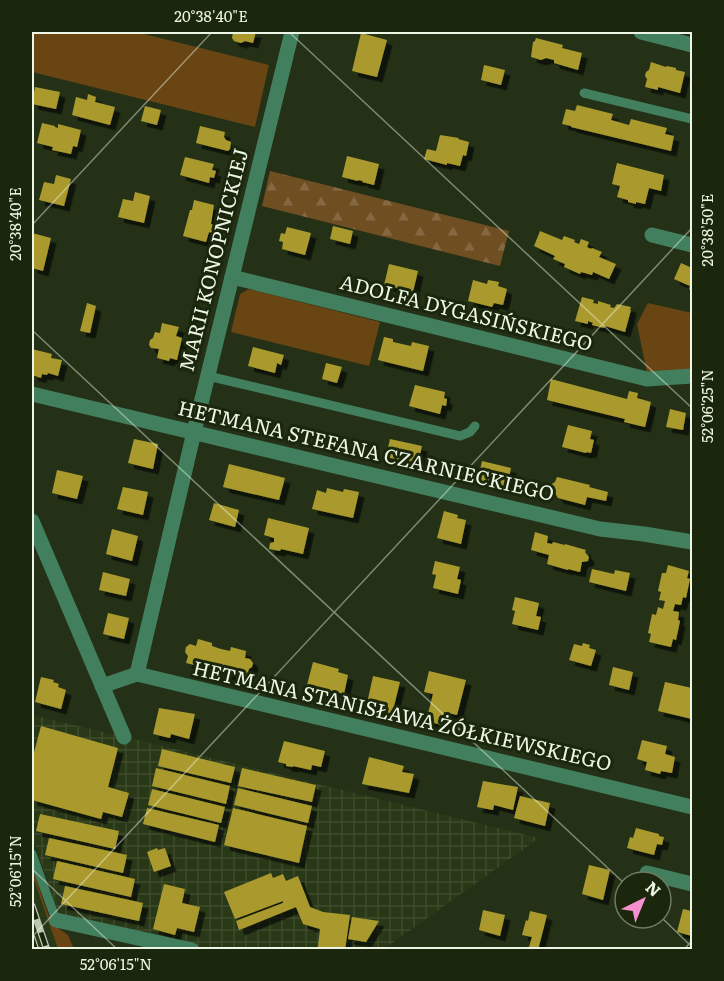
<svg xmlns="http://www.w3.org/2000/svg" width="724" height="981" viewBox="0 0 724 981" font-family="Literata,serif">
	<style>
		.built { fill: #293816 }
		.industrial { fill: url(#industrial-grid) }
		.green { fill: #684512 }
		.forest { fill: url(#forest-firs) }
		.building { fill: #aa9a2f; filter: url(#shadow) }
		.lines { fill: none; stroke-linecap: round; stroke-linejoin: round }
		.service { stroke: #417f5e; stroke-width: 9 }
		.minor { stroke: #417f5e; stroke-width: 15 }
		.rail-casing { stroke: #bdc7b4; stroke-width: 7 }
		.rail { stroke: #1b270c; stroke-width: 4.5; stroke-dasharray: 14; stroke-linecap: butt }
		.ticks { fill: none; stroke: #edf6e5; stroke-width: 1.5; stroke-opacity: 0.45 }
		.labels { text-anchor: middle; stroke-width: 6; stroke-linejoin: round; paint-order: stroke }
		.street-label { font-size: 20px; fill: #edf6e5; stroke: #1b270c }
		.neatline { fill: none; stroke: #edf6e5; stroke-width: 2 }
		.ticks-label { font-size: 15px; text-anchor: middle; fill: #edf6e5 }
	</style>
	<defs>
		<pattern id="industrial-grid" width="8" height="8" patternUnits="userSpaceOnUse" patternTransform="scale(1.5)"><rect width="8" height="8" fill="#293816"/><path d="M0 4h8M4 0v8" fill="none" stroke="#3e4c2c"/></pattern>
		<pattern id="forest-firs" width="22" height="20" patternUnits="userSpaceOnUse" patternTransform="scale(1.5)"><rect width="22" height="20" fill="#6f4e22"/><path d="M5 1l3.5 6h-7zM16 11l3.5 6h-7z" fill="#846842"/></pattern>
		<filter id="shadow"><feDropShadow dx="5.5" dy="5.5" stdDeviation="0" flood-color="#0009"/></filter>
	</defs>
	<rect width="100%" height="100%" fill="#243116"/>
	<polygon class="built" points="32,874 58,949 32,949"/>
	<polygon class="industrial" points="32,715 113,734 539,838 384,949 202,949 60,918 32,836"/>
	<g class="green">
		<polygon points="33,32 136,32 269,65 255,127 32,72 32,39"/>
		<polygon points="249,289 380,322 369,366 231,332 240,294"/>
		<polygon points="648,303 692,313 692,372 647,373 637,324"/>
		<polygon points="32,867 51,923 68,935 74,949 58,949 32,874"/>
	</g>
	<polygon class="forest" points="270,171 509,231 500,266 262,206"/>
	<g class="building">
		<polygon points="233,32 256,32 253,43 245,41 241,43 234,41 232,38"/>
		<polygon points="361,33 387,40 377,77 352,71"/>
		<polygon points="536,38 563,45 562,48 582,53 578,70 554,63 554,60 546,58 541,60 531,57 533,42 535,41"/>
		<polygon points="651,62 666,67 667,66 676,68 676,70 685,72 680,93 658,87 658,90 645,87 647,79 645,76 646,72 649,70"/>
		<polygon points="484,65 505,70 501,85 481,80"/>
		<polygon points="35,87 60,92 56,109 32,104"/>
		<polygon points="88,94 96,97 95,102 115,107 110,125 72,115 76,97 87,100"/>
		<polygon points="577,105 613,114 611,120 629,125 631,119 667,128 665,134 674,136 671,151 571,127 571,126 562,124 566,109 575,111"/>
		<polygon points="145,106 161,110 157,125 141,121"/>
		<polygon points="42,123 55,126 55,127 58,128 58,124 81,130 77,147 73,146 71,154 52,150 53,147 37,143"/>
		<polygon points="200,126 225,132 224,137 226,140 231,142 230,149 228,151 196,143"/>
		<polygon points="440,135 459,138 458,139 469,142 466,156 463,155 460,166 447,163 447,165 424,159 427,149 436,151"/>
		<polygon points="347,156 379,164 374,185 362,182 363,181 358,180 358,181 342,177"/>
		<polygon points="185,157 214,164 212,170 216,171 214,178 210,177 209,183 180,175"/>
		<polygon points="617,163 664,175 661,191 649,188 645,204 636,202 636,204 628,202 628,200 617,197 620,186 612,184"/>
		<polygon points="56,175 71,179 64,206 39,200 44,182 54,184"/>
		<polygon points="135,192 150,196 144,223 118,217 123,199 133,201"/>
		<polygon points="194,200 214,205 211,224 214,225 212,233 209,232 206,242 183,236 190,210 192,210"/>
		<polygon points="333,226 353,231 350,244 330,239"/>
		<polygon points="287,227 311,233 305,255 282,249 283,242 279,241 281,233 285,234"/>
		<polygon points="540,231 562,240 564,236 575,240 574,242 579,244 581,239 589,242 587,247 591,249 592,248 602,252 599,257 616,264 609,279 593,272 592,275 581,272 580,274 564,267 565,264 553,259 555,256 534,246"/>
		<polygon points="32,233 51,238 43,271 32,268"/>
		<polygon points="681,263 692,268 692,291 689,289 690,286 674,279"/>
		<polygon points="389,264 418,271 413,292 384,285"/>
		<polygon points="473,280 487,284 488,280 499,282 498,286 507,289 503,305 494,303 492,307 468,301"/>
		<polygon points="582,297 594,300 593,303 598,304 598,301 611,305 610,307 614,308 617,304 631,307 630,310 631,310 625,332 605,326 604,328 592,325 593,323 588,321 588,324 575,321"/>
		<polygon points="87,303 96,306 90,333 80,331"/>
		<polygon points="162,323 179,327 176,336 182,338 177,360 170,358 169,361 157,358 159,349 151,348 149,345 150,340 153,338 155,332 160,333"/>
		<polygon points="384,337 393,339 393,342 411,346 412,342 429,346 423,371 378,360"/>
		<polygon points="253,347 284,355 281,365 277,363 275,373 248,366"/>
		<polygon points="32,349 52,354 51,358 62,360 58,376 48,373 47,375 42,374 41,378 32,375"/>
		<polygon points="326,363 342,367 337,383 322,379"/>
		<polygon points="551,379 627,399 629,391 638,393 637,398 651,402 645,427 624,422 625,419 547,400"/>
		<polygon points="415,385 445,392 444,398 447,399 446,406 442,405 440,414 409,406"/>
		<polygon points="670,409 686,413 683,430 666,427"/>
		<polygon points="568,425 592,431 590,439 594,440 591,453 587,452 586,453 562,447"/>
		<polygon points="134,439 158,444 153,469 128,463"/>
		<polygon points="390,439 422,446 418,464 386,457"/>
		<polygon points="482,461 511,468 507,487 478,480"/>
		<polygon points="229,464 285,478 279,500 223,487"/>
		<polygon points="57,470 83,476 77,499 52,493"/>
		<polygon points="557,477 590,485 589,487 608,492 606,501 587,497 585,505 558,498 550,485 555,482"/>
		<polygon points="123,487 148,492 143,515 117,509"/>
		<polygon points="327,488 343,492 344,489 359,492 353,518 312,509 317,490 326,493"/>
		<polygon points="214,503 239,510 235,527 209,520"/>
		<polygon points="444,511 458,515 457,518 466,520 461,544 437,538"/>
		<polygon points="268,518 309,528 303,554 281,549 280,551 269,549 270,543 274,542 274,538 264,535"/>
		<polygon points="112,529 138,536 132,561 106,554"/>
		<polygon points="535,532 548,536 547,543 552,544 553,542 565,545 565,544 586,550 585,552 589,557 588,561 582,562 580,572 568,569 568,570 547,564 549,555 531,550"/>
		<polygon points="435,561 460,567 457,579 461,580 458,594 433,588 436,575 432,574"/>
		<polygon points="668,565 689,571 687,578 690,579 686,598 683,597 681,605 675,604 673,611 679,612 678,620 680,621 676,640 673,639 671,647 649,642 651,634 648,633 652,614 656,615 658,607 663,609 665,601 659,600 661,592 658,591 662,573 666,573"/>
		<polygon points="592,569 614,574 615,570 630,573 626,591 589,582"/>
		<polygon points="103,572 130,579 126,596 99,590"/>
		<polygon points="515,597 539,603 536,616 541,617 538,630 512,624 515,611 512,610"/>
		<polygon points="108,613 129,618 124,639 103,634"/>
		<polygon points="198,639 212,643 212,646 221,649 230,651 231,647 246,651 245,658 250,659 253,663 252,667 249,669 246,678 225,674 225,671 207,667 207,668 186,663 188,656 185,652 186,647 190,644 196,646"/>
		<polygon points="583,643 590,645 589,648 596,650 591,666 569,660 574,644 582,646"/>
		<polygon points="313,662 339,669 338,672 348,675 344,694 307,685"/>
		<polygon points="613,667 633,672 629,690 609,685"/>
		<polygon points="429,671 466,680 457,715 444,712 442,725 426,721 433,694 424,692"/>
		<polygon points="373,676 400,682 392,714 366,708"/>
		<polygon points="41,677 54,680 53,682 59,684 58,687 66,690 61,709 35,702"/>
		<polygon points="665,682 692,688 692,719 658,711"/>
		<polygon points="159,708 195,714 189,739 171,734 170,738 153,734"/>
		<polygon points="41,726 118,748 108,787 129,793 122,817 103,812 101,819 32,800 32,760"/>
		<polygon points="642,740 667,746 665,754 675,757 672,773 661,771 660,774 645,770 647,762 637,759"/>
		<polygon points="284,741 325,751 321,767 312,765 311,770 293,766 293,767 286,766 286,764 278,762"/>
		<polygon points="162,749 235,767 231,783 158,766"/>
		<polygon points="369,757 404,766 402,772 414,774 409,793 362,784"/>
		<polygon points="156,768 230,786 226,804 152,786"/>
		<polygon points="242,768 316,785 312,802 238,786"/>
		<polygon points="483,781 518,787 513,810 494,805 493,810 477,807"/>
		<polygon points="238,788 312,806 308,823 234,805"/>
		<polygon points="152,789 225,807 221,823 148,805"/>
		<polygon points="520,796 550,803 545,826 514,818"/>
		<polygon points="147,808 219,825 215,842 143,824"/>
		<polygon points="233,808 307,826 299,863 224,845"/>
		<polygon points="40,814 119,831 115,849 36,831"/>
		<polygon points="636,828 659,834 659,836 664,837 662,845 657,844 654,855 627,848 630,837 633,838"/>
		<polygon points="49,838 127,855 123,873 45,855"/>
		<polygon points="157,848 158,850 165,848 171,866 154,872 147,852"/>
		<polygon points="57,861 135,879 131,897 53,879"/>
		<polygon points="589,865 610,870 603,900 582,894"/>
		<polygon points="271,873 273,878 283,874 286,881 298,876 310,907 323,912 350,915 345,950 334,950 318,947 320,929 303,924 296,907 239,930 236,921 283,903 283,901 235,919 224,892"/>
		<polygon points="164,884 185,889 182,903 200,907 194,932 177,928 175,935 153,929"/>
		<polygon points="65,886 143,903 139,921 61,904"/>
		<polygon points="683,909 692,911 692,936 677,932"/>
		<polygon points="483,910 505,915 500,936 479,930"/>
		<polygon points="530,911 547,915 538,950 529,947 532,937 522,935 526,920 528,921"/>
		<polygon points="352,917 379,921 366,942 348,939"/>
	</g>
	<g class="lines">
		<g class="service">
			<polyline points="584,93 692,119"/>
			<polyline points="208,376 460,436 470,432 475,426"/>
			<polyline points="32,854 56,920"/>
		</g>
		<g class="minor">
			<polyline points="641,32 692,45"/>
			<polyline points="652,235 692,245"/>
			<polyline points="232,277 647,379 692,376"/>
			<polyline points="32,394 600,529 644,534 692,542"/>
			<polyline points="32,521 124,737"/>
			<polyline points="137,674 194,432 292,32"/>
			<polyline points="102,686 137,674 692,807"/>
			<polyline points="647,873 692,884"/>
			<polyline points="56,920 192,950"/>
		</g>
		<g class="rail-casing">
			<g id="rail">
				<polyline points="32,906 47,950"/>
				<polyline points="32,938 36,950"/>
			</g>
		</g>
		<use href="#rail" class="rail"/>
	</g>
	<path class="ticks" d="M289 32 692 408M32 225 212 32M32 330 625 884M32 869 118 950M661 917 692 947M32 937 692 228M684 950 692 940"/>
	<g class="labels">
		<g class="street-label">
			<text transform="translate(214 260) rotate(-76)" y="7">MARII KONOPNICKIEJ</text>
			<text transform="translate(466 313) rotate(14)" y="7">ADOLFA DYGASIŃSKIEGO</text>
			<text transform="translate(366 451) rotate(13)" y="7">HETMANA STEFANA CZARNIECKIEGO</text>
			<text transform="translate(402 716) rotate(13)" y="7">HETMANA STANISŁAWA ŻÓŁKIEWSKIEGO</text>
		</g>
	</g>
	<rect width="724" height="981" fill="none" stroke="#1b270c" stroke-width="66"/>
	<g transform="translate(643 900) rotate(43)"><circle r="28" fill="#1b270c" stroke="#6f7a63" stroke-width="1.5"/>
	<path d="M0-4.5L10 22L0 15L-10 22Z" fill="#f790ce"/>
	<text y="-9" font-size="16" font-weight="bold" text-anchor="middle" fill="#edf6e5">N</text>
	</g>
	<rect x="33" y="33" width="658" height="915" class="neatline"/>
	<g class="ticks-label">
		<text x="211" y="22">20°38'40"E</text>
		<text transform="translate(16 224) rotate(-90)" y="5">20°38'40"E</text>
		<text transform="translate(708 230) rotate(-90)" y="5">20°38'50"E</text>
		<text transform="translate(708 406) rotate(-90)" y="5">52°06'25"N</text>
		<text transform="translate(16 871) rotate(-90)" y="5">52°06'15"N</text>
		<text x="116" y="970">52°06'15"N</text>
	</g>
</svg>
